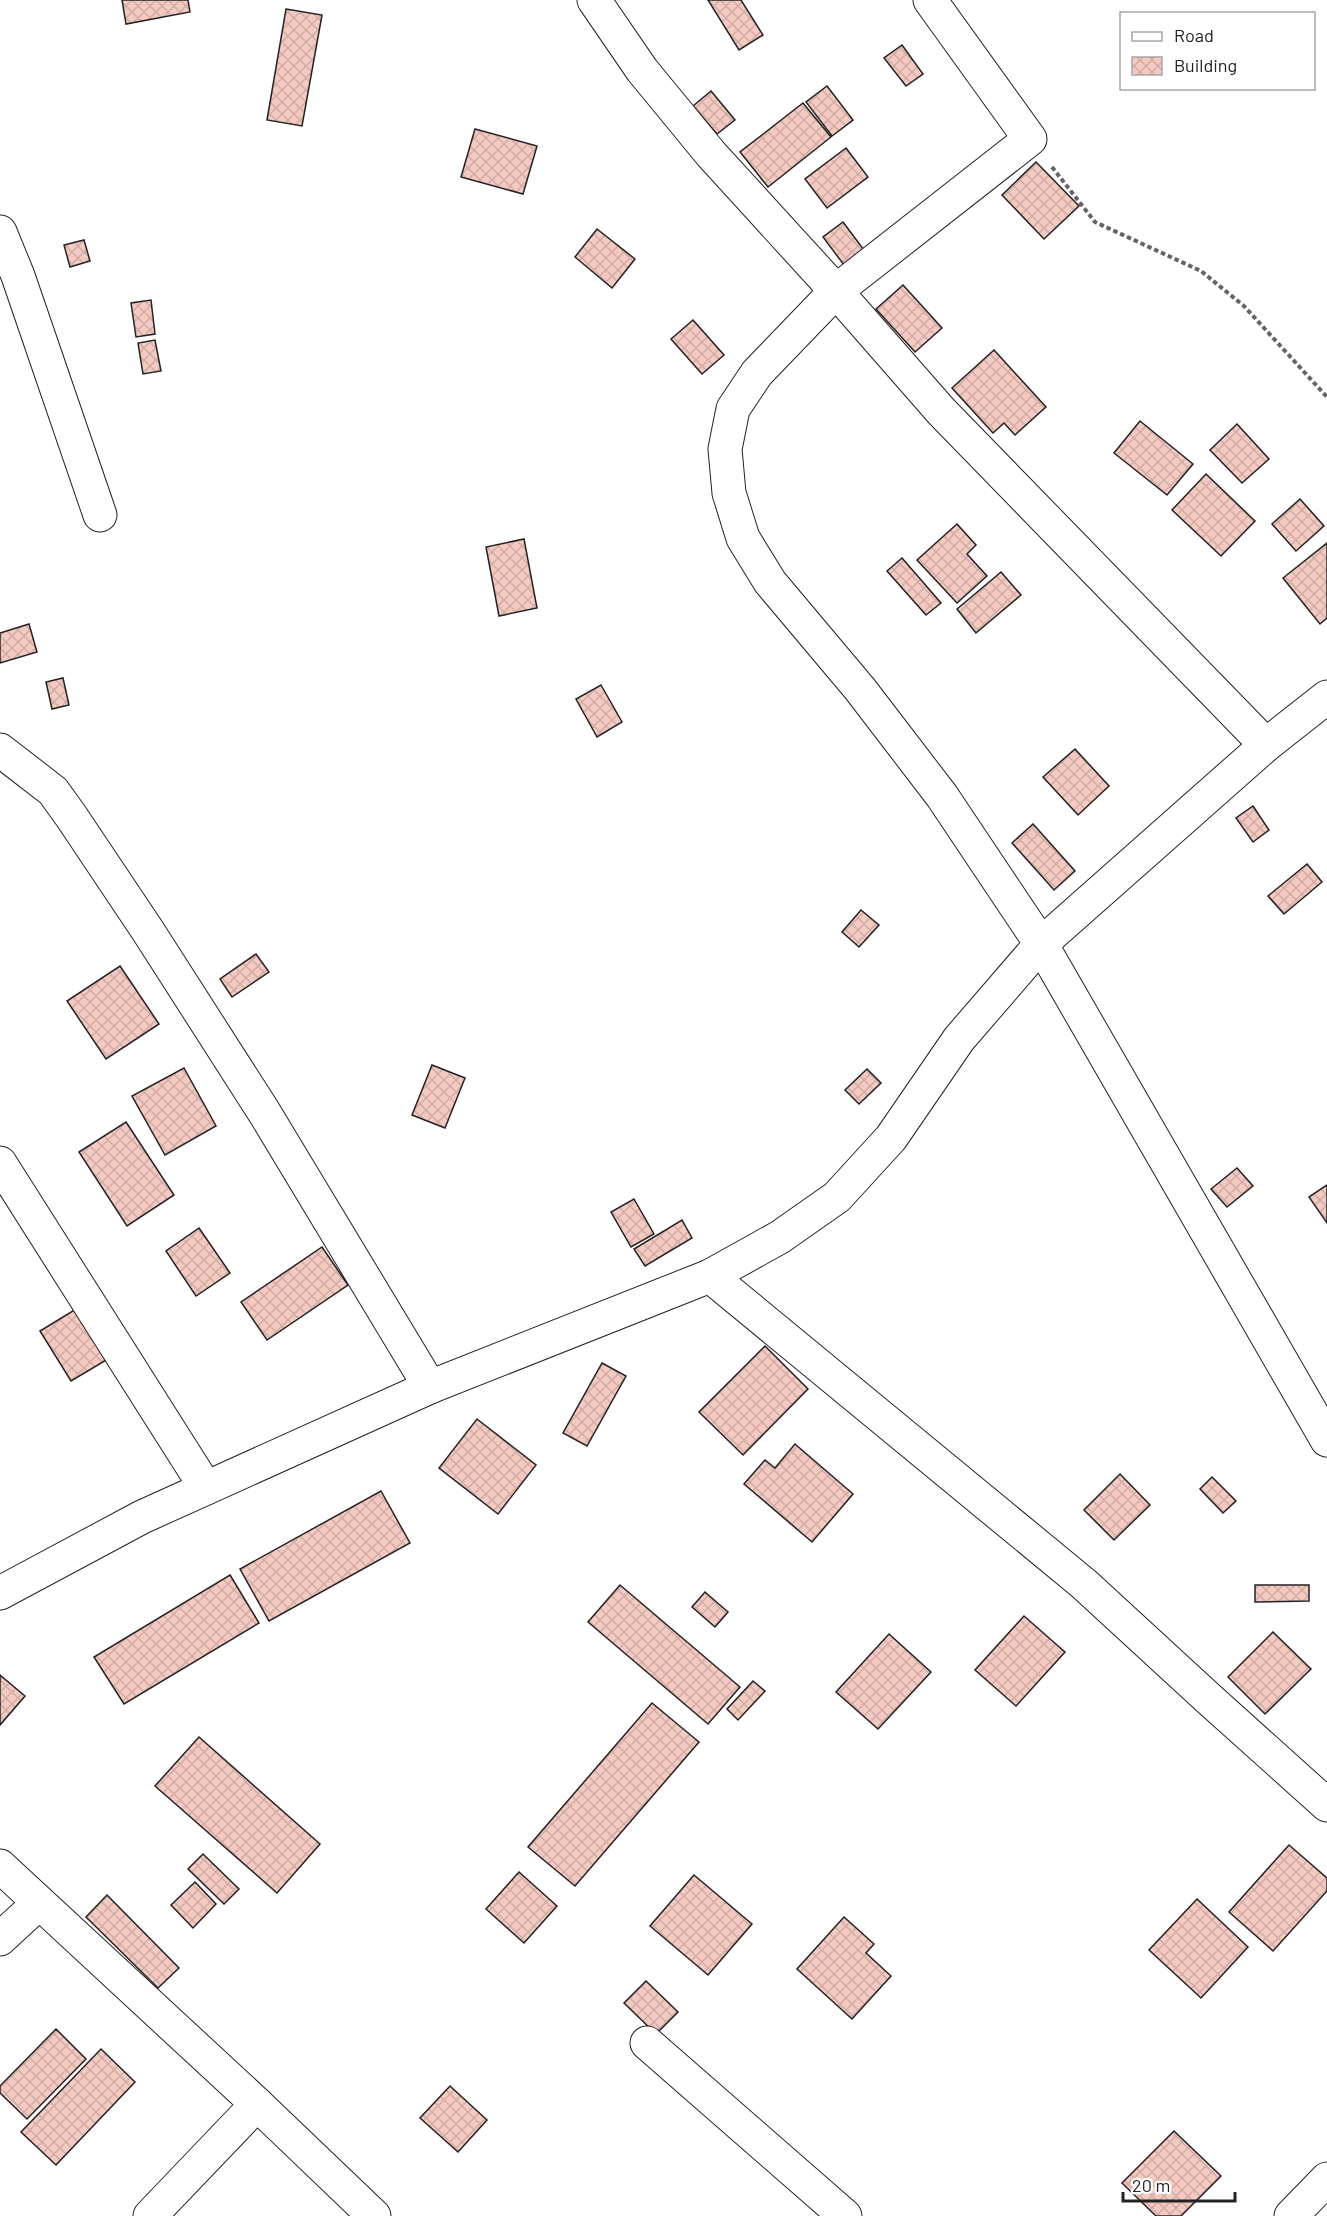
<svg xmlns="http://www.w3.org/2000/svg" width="1327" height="2216" viewBox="0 0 1327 2216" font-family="Barlow,sans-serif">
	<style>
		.building { fill: url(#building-cross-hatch); stroke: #222; stroke-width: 1.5 }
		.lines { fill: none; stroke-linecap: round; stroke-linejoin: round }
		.street-casing { stroke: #222; stroke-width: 35 }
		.path { stroke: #646464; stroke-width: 4; stroke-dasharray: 4.5 3; stroke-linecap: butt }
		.street { stroke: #fff; stroke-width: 33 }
	</style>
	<defs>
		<pattern id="building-cross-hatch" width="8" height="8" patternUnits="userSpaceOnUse" patternTransform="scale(1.5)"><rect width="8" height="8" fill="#f3c9c0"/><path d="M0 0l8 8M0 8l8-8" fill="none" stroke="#d0aca5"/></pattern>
	</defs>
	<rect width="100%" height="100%" fill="#fff"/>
	<g class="building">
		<polygon points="122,0 188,0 190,12 126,24"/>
		<polygon points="708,0 741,0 763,35 739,50"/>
		<polygon points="286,9 322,15 302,126 267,120"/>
		<polygon points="902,45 923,74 906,86 884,58"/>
		<polygon points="827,86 853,120 832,136 806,102"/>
		<polygon points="711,91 735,120 717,134 693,106"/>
		<polygon points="803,103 831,137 768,187 740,152"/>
		<polygon points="475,129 537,146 523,194 461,177"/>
		<polygon points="846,148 868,177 827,208 805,179"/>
		<polygon points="1036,162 1079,206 1044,239 1002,195"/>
		<polygon points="843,222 864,250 844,265 823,237"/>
		<polygon points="597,229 635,259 612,288 575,257"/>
		<polygon points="84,240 90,261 70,267 64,245"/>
		<polygon points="903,285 942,328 915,352 876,309"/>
		<polygon points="151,300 155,334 136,337 131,303"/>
		<polygon points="693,320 724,355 702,374 671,339"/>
		<polygon points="155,340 161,371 143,374 138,343"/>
		<polygon points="994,350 1046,407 1015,435 1004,423 993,433 952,388"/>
		<polygon points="1140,421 1193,464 1167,495 1114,453"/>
		<polygon points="1237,424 1269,459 1242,483 1210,450"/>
		<polygon points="1206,474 1255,521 1221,556 1172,510"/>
		<polygon points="1300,499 1324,526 1296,551 1272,524"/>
		<polygon points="957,524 976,545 967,554 987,576 957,603 917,560"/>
		<polygon points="524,539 537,608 499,616 486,547"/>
		<polygon points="1327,543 1327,618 1320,624 1283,578"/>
		<polygon points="902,558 941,603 926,615 887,571"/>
		<polygon points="1001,572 1021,595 976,633 957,609"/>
		<polygon points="29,624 37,652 0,663 0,633"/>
		<polygon points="63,678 69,705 52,709 46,682"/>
		<polygon points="601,685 622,722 597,737 576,699"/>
		<polygon points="1075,749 1109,786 1078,815 1043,777"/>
		<polygon points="1253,806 1269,830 1253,842 1236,818"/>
		<polygon points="1033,824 1075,871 1054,890 1012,843"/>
		<polygon points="1307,864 1322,882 1284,914 1268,896"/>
		<polygon points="861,910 879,925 859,947 842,932"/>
		<polygon points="256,954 269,972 232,997 220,979"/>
		<polygon points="120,966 159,1024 106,1059 67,1001"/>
		<polygon points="432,1065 465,1078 445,1128 412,1115"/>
		<polygon points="184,1068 216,1126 165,1155 132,1096"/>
		<polygon points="867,1069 881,1083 859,1104 845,1090"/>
		<polygon points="126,1122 174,1195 127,1226 79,1152"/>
		<polygon points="1237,1168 1253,1186 1227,1207 1211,1189"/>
		<polygon points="1327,1185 1327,1223 1309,1197"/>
		<polygon points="634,1199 654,1234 631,1247 611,1212"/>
		<polygon points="682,1220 692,1238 645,1266 634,1249"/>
		<polygon points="199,1228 230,1273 196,1296 166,1251"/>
		<polygon points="322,1247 348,1285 267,1340 241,1302"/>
		<polygon points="76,1309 108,1359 71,1381 40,1331"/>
		<polygon points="765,1346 808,1389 743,1455 699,1412"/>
		<polygon points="602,1363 626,1376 587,1446 563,1433"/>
		<polygon points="477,1419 536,1465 498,1514 439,1468"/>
		<polygon points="795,1444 853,1494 812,1542 744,1484 765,1460 775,1468"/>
		<polygon points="1120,1474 1150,1505 1114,1540 1084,1510"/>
		<polygon points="1212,1477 1236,1501 1223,1513 1200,1489"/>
		<polygon points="381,1491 410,1543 269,1621 240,1569"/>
		<polygon points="230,1575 259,1623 124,1704 94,1657"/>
		<polygon points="620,1585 740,1687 708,1724 588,1622"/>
		<polygon points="1255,1585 1309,1585 1309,1601 1255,1602"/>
		<polygon points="705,1592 728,1612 715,1627 692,1607"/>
		<polygon points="1024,1616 1065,1652 1016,1706 975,1670"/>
		<polygon points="1273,1632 1311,1669 1265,1714 1228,1677"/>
		<polygon points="889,1634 931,1672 878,1729 836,1692"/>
		<polygon points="0,1675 25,1696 0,1725"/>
		<polygon points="753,1681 765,1691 738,1720 727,1709"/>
		<polygon points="652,1703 699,1742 575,1886 528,1847"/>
		<polygon points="199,1737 320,1844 277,1893 155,1786"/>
		<polygon points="1289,1845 1327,1878 1327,1891 1273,1951 1229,1912"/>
		<polygon points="203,1854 239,1889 224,1904 188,1869"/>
		<polygon points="519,1872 557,1906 524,1943 486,1909"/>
		<polygon points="694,1875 752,1924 708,1975 650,1926"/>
		<polygon points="195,1882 216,1904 193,1928 171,1905"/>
		<polygon points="107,1895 179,1968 158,1988 86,1917"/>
		<polygon points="1197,1899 1248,1947 1201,1998 1149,1950"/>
		<polygon points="844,1917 874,1944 866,1953 891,1976 852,2019 797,1969"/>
		<polygon points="646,1981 678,2012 656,2034 624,2003"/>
		<polygon points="56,2029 86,2059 27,2119 0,2093 0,2086"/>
		<polygon points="101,2049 135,2082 56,2165 21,2132"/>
		<polygon points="450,2086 487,2120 458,2152 420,2118"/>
		<polygon points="1174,2131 1221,2176 1181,2216 1156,2216 1122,2183"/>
	</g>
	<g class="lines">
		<g class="street-casing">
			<g id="street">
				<polyline points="594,0 642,70 711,154 836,291 941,411 1266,745"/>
				<polyline points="930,0 1030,139 836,291 757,373 733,409 725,449 729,493 743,538 770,582 860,689 942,796 1041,944 1327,1440"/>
				<polyline points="0,232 18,276 100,515"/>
				<polyline points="0,750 53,791 71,816 148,931 264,1112 430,1387"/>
				<polyline points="0,1163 206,1488"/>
				<polyline points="710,1276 1084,1584 1209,1699 1327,1805"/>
				<polyline points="0,1593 142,1517 430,1387 710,1276 780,1237 837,1197 891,1138 959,1039 1041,944 1266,745 1327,697"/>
				<polyline points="0,1866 257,2104 374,2216"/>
				<polyline points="0,1939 39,1903"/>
				<polyline points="647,2043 845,2216"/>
				<polyline points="150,2216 257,2104"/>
				<polyline points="1291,2216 1327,2179"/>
			</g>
		</g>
		<polyline class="path" points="1052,167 1095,222 1201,271 1244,306 1327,397"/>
		<use href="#street" class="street"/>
	</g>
	<rect x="1120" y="12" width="195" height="78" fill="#ffffff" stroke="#a7a7a7" stroke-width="1.5"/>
	<rect x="1132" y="32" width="30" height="9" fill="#ffffff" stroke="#a7a7a7" stroke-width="1.5"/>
	<text x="1174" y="42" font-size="18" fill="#222222">Road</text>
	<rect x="1132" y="57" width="30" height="18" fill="url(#building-cross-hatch)" stroke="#a7a7a7" stroke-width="1.5"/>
	<text x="1174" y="72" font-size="18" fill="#222222">Building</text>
	<path d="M1123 2192v9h112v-9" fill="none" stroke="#222222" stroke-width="3"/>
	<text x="1132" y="2192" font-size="18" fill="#222222" stroke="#ffffff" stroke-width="4.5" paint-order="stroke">20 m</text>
</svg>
